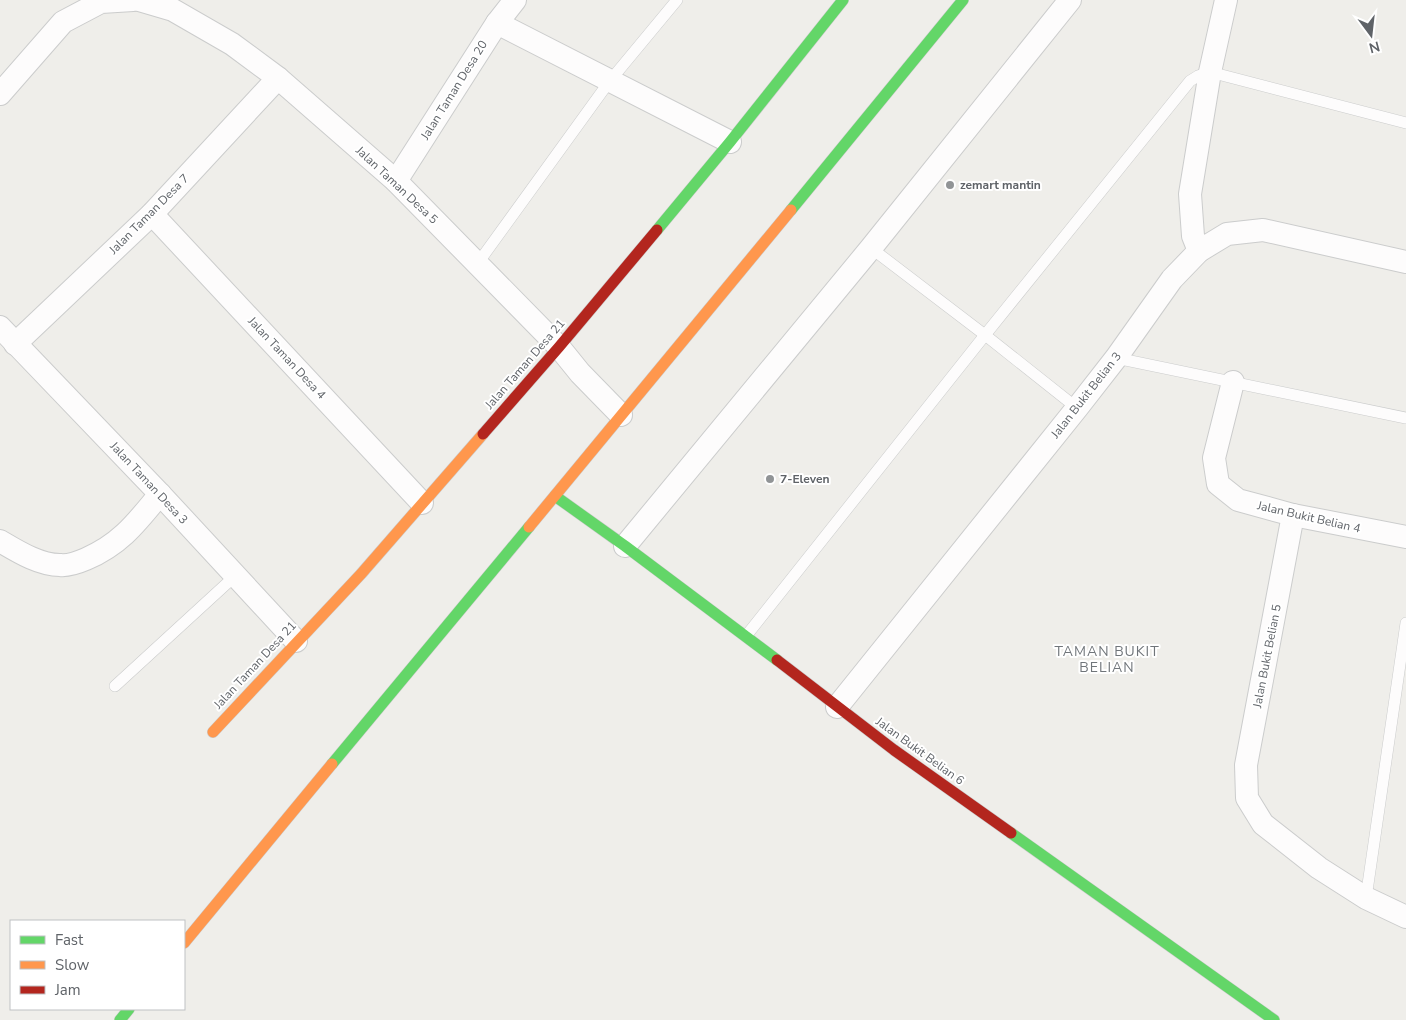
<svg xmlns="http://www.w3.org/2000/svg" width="1406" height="1020" viewBox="0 0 1406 1020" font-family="'Nunito Sans',sans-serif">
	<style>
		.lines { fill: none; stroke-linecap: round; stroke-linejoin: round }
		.lane-casing { stroke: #cbcccc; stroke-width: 12 }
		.street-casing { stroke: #cbcccc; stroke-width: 24 }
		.fast-casing { stroke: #cacacb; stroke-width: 12 }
		.slow-casing { stroke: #cacacb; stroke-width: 12 }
		.jam-casing { stroke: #cacacb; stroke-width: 12 }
		.lane { stroke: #fdfcfc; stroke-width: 11 }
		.street { stroke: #fdfcfc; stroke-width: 22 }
		.fast { stroke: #63d668; stroke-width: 11 }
		.slow { stroke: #ff974d; stroke-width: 11 }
		.jam { stroke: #b3261e; stroke-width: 11 }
		.poi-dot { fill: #919496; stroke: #fff; stroke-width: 2 }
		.labels { text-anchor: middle; stroke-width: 4; stroke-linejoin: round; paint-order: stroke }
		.street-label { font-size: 12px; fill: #5f6368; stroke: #fff }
		.poi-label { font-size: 12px; font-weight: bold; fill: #5f6368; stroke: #fff; text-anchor: start }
		.neighbourhood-label { font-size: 14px; letter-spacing: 1px; fill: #70757a; stroke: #fff }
	</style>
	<rect width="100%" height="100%" fill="#efeeea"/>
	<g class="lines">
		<g class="lane-casing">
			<g id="lane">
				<polyline points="871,248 985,335 1077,408"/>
				<polyline points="478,263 609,82 677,0"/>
				<polyline points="1116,358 1406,418"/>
				<polyline points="746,636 985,335 1190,81 1198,76 1210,72 1406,123"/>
				<polyline points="115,686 235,576"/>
				<polyline points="1366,898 1406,623"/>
			</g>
		</g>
		<g class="street-casing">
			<g id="street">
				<polyline points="139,0 173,10 232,44 278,78 396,181 559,347 580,373 621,415"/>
				<polyline points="497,23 730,142"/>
				<polyline points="0,94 63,22 101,2 133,0"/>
				<polyline points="396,181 497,23 515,0"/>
				<polyline points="152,214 422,503"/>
				<polyline points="1199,251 1193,236 1190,194 1210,72 1226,0"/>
				<polyline points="0,327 160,494 296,641"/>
				<polyline points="15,344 152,214 278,78"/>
				<polyline points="1233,382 1214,458 1218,484 1238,500 1293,515 1406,537"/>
				<polyline points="1293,515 1246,765 1247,798 1263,824 1319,868 1366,898 1406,917"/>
				<path d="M0 541C17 551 39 565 60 565 68 566 79 562 86 559 121 544 137 522 160 494"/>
				<polyline points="625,546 871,248 1070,0"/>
				<polyline points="837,707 1077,408 1116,358 1172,279 1199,251 1227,234 1263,230 1406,262"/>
			</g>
		</g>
		<g class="fast-casing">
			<g id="fast">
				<polyline points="791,210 963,0"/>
				<polyline points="657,230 730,142 843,0"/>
				<polyline points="555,496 625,546 777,660"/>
				<polyline points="332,764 529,527"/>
				<polyline points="1011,833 1274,1020"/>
				<polyline points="120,1020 129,1009"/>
			</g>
		</g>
		<g class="slow-casing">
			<g id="slow">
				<polyline points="529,527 791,210"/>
				<polyline points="213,732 361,574 483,434"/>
				<polyline points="184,943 332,764"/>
			</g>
		</g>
		<g class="jam-casing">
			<g id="jam">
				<polyline points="483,434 559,347 657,230"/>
				<polyline points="777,660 894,750 1011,833"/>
			</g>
		</g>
		<use href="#lane" class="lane"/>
		<use href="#street" class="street"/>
		<use href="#fast" class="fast"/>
		<use href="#slow" class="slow"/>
		<use href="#jam" class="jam"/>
	</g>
	<g class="poi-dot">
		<circle cx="950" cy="185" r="5"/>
		<circle cx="770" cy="479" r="5"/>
	</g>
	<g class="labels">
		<g class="street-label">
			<text transform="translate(454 90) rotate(-58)" y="4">Jalan Taman Desa 20</text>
			<text transform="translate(397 185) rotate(43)" y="4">Jalan Taman Desa 5</text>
			<text transform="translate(149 214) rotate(-45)" y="4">Jalan Taman Desa 7</text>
			<text transform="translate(287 358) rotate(47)" y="4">Jalan Taman Desa 4</text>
			<text transform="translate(525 364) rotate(-49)" y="4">Jalan Taman Desa 21</text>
			<text transform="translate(1086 395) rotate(-52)" y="4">Jalan Bukit Belian 3</text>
			<text transform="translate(149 483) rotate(47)" y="4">Jalan Taman Desa 3</text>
			<text transform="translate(1309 517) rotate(13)" y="4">Jalan Bukit Belian 4</text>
			<text transform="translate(1267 656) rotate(-79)" y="4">Jalan Bukit Belian 5</text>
			<text transform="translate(255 665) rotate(-47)" y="4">Jalan Taman Desa 21</text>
			<text transform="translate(920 751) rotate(36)" y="4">Jalan Bukit Belian 6</text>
		</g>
		<g class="poi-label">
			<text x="960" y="189">zemart mantin</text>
			<text x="780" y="483">7-Eleven</text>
		</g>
		<g class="neighbourhood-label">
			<text x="1107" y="656">TAMAN BUKIT<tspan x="1107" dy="16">BELIAN</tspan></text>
		</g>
	</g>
	<rect x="10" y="920" width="175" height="90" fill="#ffffff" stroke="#bfc1c3"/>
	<rect x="20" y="936" width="25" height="8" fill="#63d668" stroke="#bfc1c3"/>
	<text x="55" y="945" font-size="15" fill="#5f6368">Fast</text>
	<rect x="20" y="961" width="25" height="8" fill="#ff974d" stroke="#bfc1c3"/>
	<text x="55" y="970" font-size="15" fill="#5f6368">Slow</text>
	<rect x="20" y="986" width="25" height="8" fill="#b3261e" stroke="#bfc1c3"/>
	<text x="55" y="995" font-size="15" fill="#5f6368">Jam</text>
	<g transform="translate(1371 35) rotate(165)" stroke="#ffffff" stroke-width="4" paint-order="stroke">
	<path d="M0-4L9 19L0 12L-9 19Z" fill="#5f6368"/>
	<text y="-8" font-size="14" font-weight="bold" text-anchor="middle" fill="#5f6368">N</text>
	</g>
</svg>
